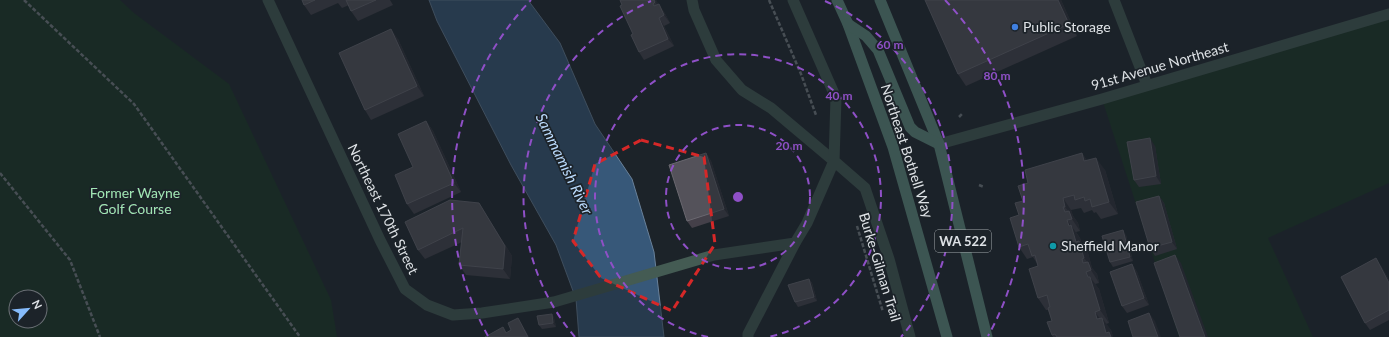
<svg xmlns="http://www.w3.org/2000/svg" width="1389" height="337" viewBox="0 0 1389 337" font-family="Lato,sans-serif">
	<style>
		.green { fill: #173320; fill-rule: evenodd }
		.water { fill: #375879; stroke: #69819a }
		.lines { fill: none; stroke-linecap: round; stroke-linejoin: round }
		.path { stroke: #7d8388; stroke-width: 2.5; stroke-dasharray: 4 2; stroke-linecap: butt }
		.service { stroke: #445b53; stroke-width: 11 }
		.minor { stroke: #445b53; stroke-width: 11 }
		.tertiary { stroke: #445b53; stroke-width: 11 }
		.primary { stroke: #649383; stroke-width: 11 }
		.wall { fill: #444049 }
		.shaded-wall { fill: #2d2d35 }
		.building { fill: #54525a; stroke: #6a6870 }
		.marked { fill: none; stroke: #d62828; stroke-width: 3; stroke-dasharray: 8 5; stroke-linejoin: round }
		.ring { fill: none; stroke: #8f50c7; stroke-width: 2; stroke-dasharray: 7 5 }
		.shop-dot { fill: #3f7fe0; stroke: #1c2329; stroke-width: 1.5 }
		.culture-dot { fill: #0f9aa8; stroke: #1c2329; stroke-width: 1.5 }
		.labels { text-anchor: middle; stroke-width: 3.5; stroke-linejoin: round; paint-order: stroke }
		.shield { fill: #1c2329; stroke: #a4a9ad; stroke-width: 1 }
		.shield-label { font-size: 13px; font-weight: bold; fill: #dee2e6 }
		.poi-label { font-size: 14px; fill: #dee2e6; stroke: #1c2329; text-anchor: start }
		.street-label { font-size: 14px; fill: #dee2e6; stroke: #1c2329 }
		.park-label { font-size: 14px; fill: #a1e5b4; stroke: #1c2329 }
		.water-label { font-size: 15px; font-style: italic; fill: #bbdbfd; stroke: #1c2329 }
		.centre { fill: #8f50c7; stroke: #1c2329; stroke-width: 2 }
		.ring-label { font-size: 12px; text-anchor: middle; font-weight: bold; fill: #8f50c7; stroke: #1c2329; stroke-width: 3.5; stroke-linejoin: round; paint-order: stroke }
	</style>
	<rect width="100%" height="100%" fill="#1c2329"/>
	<g class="green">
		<path d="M0 0H120L134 13 229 84 331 300 337 337H0ZM16 297H40V321H16Z"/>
		<polygon points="1389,14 1389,183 1268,238 1313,337 1179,337 1102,99"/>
	</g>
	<polygon class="water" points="429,0 528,0 560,43 595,124 632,179 654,252 664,337 579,337 576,299 556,245 511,165 437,21"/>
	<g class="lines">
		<g class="path">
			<polyline points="24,0 134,104 300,337"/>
			<polyline points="769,0 801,74 816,115"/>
			<polyline points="959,117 963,113"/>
			<polyline points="0,173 70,260 100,337"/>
			<polyline points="979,185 984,187"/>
			<polyline points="857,226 883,312"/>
		</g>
		<polyline class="service" points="748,337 748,334 795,243"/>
		<g class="minor">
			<polyline points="268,0 380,240 405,289 427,305 453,315 482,313 554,302 714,255 795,243 807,223 834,161 771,108 742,90 716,60 694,10 692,0"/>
			<polyline points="793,0 836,98 834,161 865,188 889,259 910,337"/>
			<polyline points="1114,0 1147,85"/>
		</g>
		<polyline class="tertiary" points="939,144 1102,99 1389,14"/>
		<g class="primary">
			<polyline points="837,0 848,24 893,147 947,337"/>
			<polyline points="880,0 939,144 987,337"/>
			<polyline points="848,24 866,36 878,50 910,127 915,132 939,144"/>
		</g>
	</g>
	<g class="wall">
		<polygon points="302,0 390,0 393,5 358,21 351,11 349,5 342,8 338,3 311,15 304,5"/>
		<polygon points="620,0 656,0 658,4 664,12 670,23 664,26 674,46 644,60 639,52 633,34"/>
		<polygon points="1061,0 1077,36 966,86 958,74"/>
		<polygon points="398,39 424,96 371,120 365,110"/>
		<polygon points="426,121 433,131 461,192 414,214 407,204 413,167"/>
		<polygon points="1155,146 1161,184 1139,187 1134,180"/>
		<polygon points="706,153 711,161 729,216 692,228 687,221"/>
		<polygon points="1082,153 1087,161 1105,170 1118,214 1101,219 1096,212 1094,213 1092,210 1084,213 1081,208 1071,210 1073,216 1078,223 1080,231 1076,232 1080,238 1082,245 1088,253 1092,268 1097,274 1099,283 1095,284 1099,289 1109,323 1106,324 1111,330 1113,337 1053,337 1052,335 1052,321 1048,310 1046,310 1038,298 1038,265 1033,257 1027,259 1019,247 1019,215 1028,183"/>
		<polygon points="1159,196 1164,203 1177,249 1155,256 1150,248"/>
		<polygon points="479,203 485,213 512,256 510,279 466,275 459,265 462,242 425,259 418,250"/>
		<polygon points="1126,235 1133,261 1113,267 1110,262"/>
		<polygon points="1132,264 1137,272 1149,305 1127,313 1122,306"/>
		<polygon points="1381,266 1389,280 1389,320 1370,330 1365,323"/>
		<polygon points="809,279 812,283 817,301 798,307 795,302"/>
		<polygon points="552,314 554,318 556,327 542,329 539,325"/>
	</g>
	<g class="shaded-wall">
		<polygon points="654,0 656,0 661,10 655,2"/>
		<polygon points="1058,0 1061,0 1077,36 1069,24"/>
		<polygon points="659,4 664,12 670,23 664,15"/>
		<polygon points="659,18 664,26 674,46 668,39"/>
		<polygon points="391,29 398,39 424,96 417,86"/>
		<polygon points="426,121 433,131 461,192 454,183"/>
		<polygon points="1150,138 1155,146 1161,184 1156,176"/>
		<polygon points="706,153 711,161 729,216 724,209"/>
		<polygon points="1082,153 1090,165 1084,161"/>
		<polygon points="1096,158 1105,170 1118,214 1109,202"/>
		<polygon points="1159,196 1164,203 1177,249 1172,242"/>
		<polygon points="1063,198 1071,210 1073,216 1078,223 1080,231 1072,219 1070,213 1065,207"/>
		<polygon points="479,203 485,213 512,256 510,279 503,269"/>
		<polygon points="1067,220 1080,238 1082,245 1088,253 1092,268 1097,274 1099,283 1091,270 1089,264 1084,258 1069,226"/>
		<polygon points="1123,230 1126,235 1133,261 1130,257"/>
		<polygon points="1175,255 1181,263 1208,337 1205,337"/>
		<polygon points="1376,258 1381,266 1389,280 1389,283"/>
		<polygon points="1132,264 1137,272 1149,305 1144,298"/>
		<polygon points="1086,272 1090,279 1090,277 1099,289 1109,323 1100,310"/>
		<polygon points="809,279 812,283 817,301 814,297"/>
		<polygon points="1095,312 1104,324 1102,318 1111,330 1113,337 1109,337 1097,319"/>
		<polygon points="1149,313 1155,321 1161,337 1158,337"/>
		<polygon points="552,314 554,318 556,327 553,323"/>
		<polygon points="518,318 523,326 529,337 528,337"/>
	</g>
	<g class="building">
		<polygon points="302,0 315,0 304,5"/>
		<polygon points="346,0 376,0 351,11"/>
		<polygon points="620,0 654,0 655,2 653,4 654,6 659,4 664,15 659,18 668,39 639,52 631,35 633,34 620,6 622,5"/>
		<polygon points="925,0 1058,0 1069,24 958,74"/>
		<polygon points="391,29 417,86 365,110 339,53"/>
		<polygon points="426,121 454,183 407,204 395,175 413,167 398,134"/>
		<polygon points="1150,138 1156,176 1134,180 1127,142"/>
		<polygon points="706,153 724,209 687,221 669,165"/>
		<polygon points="1082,153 1084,161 1096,158 1109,202 1092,207 1090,199 1085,201 1084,197 1075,200 1074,195 1063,198 1065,207 1063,207 1065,212 1069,211 1072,219 1067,220 1069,226 1071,225 1076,242 1079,241 1084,258 1082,259 1083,263 1088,262 1091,270 1086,272 1088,277 1090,277 1100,310 1095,312 1097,319 1102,318 1106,333 1109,332 1111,337 1057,337 1055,334 1052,335 1047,322 1052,321 1048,308 1050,307 1047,295 1038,298 1029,269 1038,266 1035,255 1032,256 1028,244 1019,247 1010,218 1019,215 1015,203 1023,201 1018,186 1028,183 1025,170"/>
		<polygon points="1159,196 1172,242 1150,248 1136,202"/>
		<polygon points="450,200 479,203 505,246 503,269 459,265 463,228 418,250 405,222"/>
		<polygon points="1123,230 1130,257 1110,262 1102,236"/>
		<polygon points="1175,255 1205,337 1180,337 1154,263"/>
		<polygon points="1376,258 1389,283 1389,310 1365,323 1341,277"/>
		<polygon points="1132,264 1144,298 1122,306 1110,272"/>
		<polygon points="809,279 814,297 795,302 788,285"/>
		<polygon points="1149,313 1158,337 1133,337 1128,321"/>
		<polygon points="552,314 553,323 539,325 537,316"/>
		<polygon points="518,318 528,337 485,337 503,327 506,333 511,330 508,323"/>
	</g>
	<path d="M0 0H1389V337H0ZM641 140 704 157 715 244 672 311 601 278 573 241 595 164Z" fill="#1c2329" fill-opacity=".55" fill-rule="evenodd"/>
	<path class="marked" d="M641 140 704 157 715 244 672 311 601 278 573 241 595 164Z"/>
	<g class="ring">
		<circle cx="738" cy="197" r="72"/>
		<path d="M708 337A143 143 0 1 1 768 337"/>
		<path d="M575 337A215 215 0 0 1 651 1M825 1A215 215 0 0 1 901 337"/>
		<path d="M488 336A286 286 0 0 1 531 0M945 0A286 286 0 0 1 988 336"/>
	</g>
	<circle class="shop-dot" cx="1015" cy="27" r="4"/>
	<circle class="culture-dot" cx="1053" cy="246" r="4"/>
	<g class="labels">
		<rect class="shield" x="935" y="230" width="56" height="22" rx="3"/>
		<g class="shield-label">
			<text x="963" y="246">WA 522</text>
		</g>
		<g class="poi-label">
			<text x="1023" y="32">Public Storage</text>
			<text x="1061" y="251">Sheffield Manor</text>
		</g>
		<g class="street-label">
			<text transform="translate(1160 66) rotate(-16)" y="5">91st Avenue Northeast</text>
			<text transform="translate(907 151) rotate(72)" y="5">Northeast Bothell Way</text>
			<text transform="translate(383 209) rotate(64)" y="5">Northeast 170th Street</text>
			<text transform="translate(880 267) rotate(73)" y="5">Burke-Gilman Trail</text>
		</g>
		<g class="park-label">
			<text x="135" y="198">Former Wayne<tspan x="135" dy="16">Golf Course</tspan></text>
		</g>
		<g class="water-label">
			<text transform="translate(564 164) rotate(64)" y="5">Sammamish River</text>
		</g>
	</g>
	<circle cx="738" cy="197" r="6" class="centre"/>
	<g class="ring-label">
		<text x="890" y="49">60 m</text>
		<text x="997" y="80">80 m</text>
		<text x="839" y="100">40 m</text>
		<text x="789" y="150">20 m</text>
	</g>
	<g transform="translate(28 309) rotate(63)"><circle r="19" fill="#1c2329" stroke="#6a6f75"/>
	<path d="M0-3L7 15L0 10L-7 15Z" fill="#86bbfb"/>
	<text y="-6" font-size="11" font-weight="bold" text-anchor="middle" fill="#dee2e6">N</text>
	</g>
</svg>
